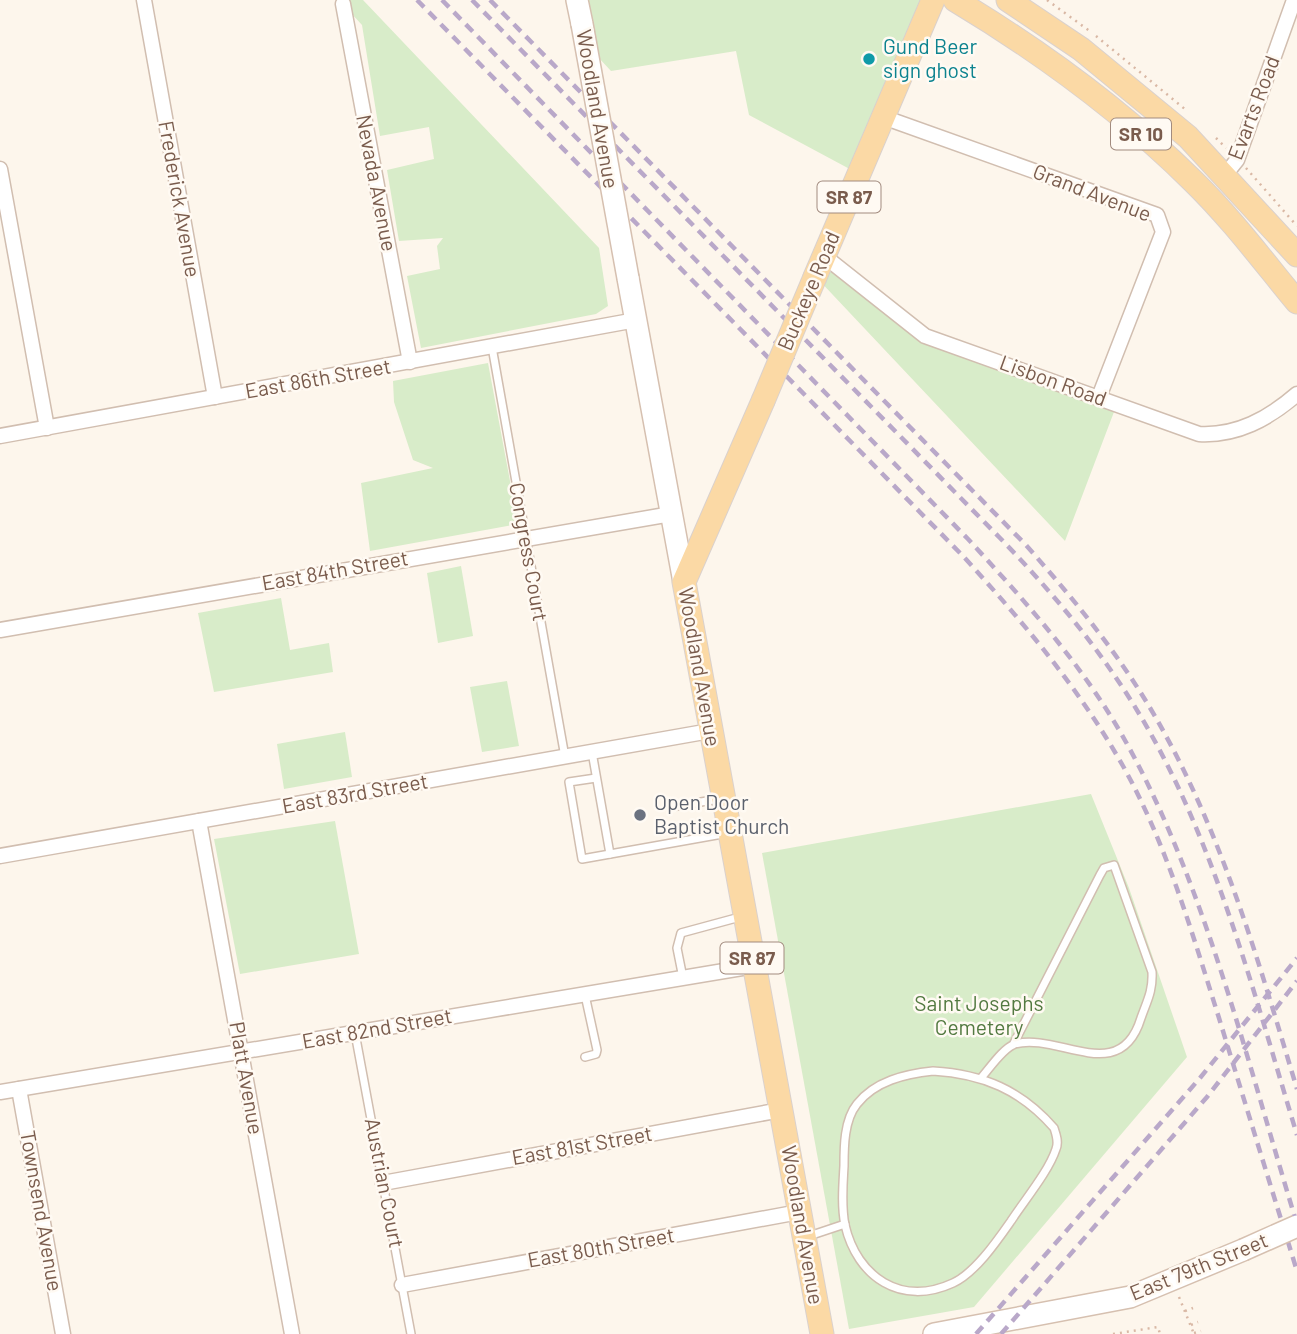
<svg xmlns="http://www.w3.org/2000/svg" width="1297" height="1334" viewBox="0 0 1297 1334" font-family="Barlow,sans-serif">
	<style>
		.green { fill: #d8ecc9 }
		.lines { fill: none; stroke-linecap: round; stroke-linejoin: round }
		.service-casing { stroke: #d1beb0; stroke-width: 10 }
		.minor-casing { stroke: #d1beb0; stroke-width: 17 }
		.secondary-casing { stroke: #d6c0b0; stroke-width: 24 }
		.primary-casing { stroke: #dad1cd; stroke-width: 25 }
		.path { stroke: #d9b8a5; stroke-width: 2.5; stroke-dasharray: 2 5; stroke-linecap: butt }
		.service { stroke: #fff; stroke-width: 7 }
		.minor { stroke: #fff; stroke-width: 14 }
		.secondary { stroke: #fff; stroke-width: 21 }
		.primary { stroke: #fbd9a5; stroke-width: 23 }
		.rail { stroke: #b9a8c9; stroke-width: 4.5; stroke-dasharray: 10 7; stroke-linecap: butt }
		.secondary-bridge-casing { stroke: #d6c0b0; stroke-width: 24; stroke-linecap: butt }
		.primary-bridge-casing { stroke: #dad1cd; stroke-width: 25; stroke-linecap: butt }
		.secondary-bridge { stroke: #fff; stroke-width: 21 }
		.primary-bridge { stroke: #fbd9a5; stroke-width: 23 }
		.culture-dot { fill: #0f9aa8; stroke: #fffaf3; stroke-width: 2.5 }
		.worship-dot { fill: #6b7280; stroke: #fffaf3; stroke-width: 2.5 }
		.labels { text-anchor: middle; stroke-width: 5; stroke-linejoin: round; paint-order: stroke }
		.shield { fill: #fffaf3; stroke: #a28b7f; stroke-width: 2 }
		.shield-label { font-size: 19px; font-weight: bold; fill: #7a5c4d }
		.culture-label { font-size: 21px; fill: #0d838f; stroke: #fffaf3; text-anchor: start }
		.street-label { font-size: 21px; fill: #7a5c4d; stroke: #fffaf3 }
		.worship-label { font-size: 21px; fill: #5b616d; stroke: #fffaf3; text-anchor: start }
		.park-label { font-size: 21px; fill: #537a41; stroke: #fffaf3 }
	</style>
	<rect width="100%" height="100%" fill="#fdf6ec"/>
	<g class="green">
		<polygon points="339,0 363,0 599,248 608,306 596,314 421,348 407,276 440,269 437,246 443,238 399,241 387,170 434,159 429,127 380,136 362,25"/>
		<polygon points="577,0 933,0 859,174 749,115 736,51 611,71 585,43"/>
		<polygon points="824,256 916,330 1117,404 1065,541 816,277"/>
		<polygon points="488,363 518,524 370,551 361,483 433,468 413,460 394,402 393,381"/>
		<polygon points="461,566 473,636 438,643 427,573"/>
		<polygon points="281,598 290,650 329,643 333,672 214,692 198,613"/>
		<polygon points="507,681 519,746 482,752 470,687"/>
		<polygon points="345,732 352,777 284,789 277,744"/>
		<polygon points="1091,794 1129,888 1187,1057 974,1307 849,1329 762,853"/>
		<polygon points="335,821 359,954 240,974 214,839"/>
	</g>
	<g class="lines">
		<g class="service-casing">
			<g id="service">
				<polyline points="492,347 565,757"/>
				<polyline points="592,752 610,854"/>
				<polyline points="596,778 569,782 582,859 728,833"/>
				<polyline points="671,807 719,799"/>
				<polyline points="683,978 677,948 681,933 740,917"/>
				<polyline points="355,1033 411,1334"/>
				<polyline points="585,1057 596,1054 597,1050 585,995"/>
				<path d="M933 1071C983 1074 1021 1090 1054 1128 1056 1134 1059 1142 1056 1149 1049 1171 1024 1201 1011 1221 997 1241 975 1273 953 1283 901 1307 857 1277 845 1225 841 1206 843 1184 844 1166 844 1147 844 1120 857 1104 875 1081 905 1074 933 1071Z"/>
				<path d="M981 1078C990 1068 1003 1048 1015 1044 1058 1032 1120 1087 1141 1018 1147 1001 1153 991 1152 972L1114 865 1104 868 1100 875 1013 1045"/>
				<polyline points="809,1236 845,1224"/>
			</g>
		</g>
		<g class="minor-casing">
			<g id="minor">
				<polyline points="144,0 215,397"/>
				<polyline points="343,4 410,362"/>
				<polyline points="883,117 1157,215 1163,232 1099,397"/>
				<polyline points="0,169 47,428"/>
				<polyline points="1225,175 1237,160 1294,0"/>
				<path d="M824 256 925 336 1199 434C1237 436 1268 419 1297 394"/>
				<polyline points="0,436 636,320"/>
				<polyline points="0,630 671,514"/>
				<polyline points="199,821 292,1334"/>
				<polyline points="0,856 710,731"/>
				<polyline points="19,1089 63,1334"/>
				<polyline points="0,1092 754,966"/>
				<polyline points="383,1183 781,1110"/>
				<polyline points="402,1285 799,1212"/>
			</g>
		</g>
		<g class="secondary-casing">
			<g id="secondary">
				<polyline points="577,0 582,24"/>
				<polyline points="628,278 684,582"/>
				<polyline points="934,1334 1130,1297 1243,1250"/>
			</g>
		</g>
		<g class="primary-casing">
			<g id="primary">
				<path d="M955 0C1040 51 1122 111 1193 181 1231 218 1263 261 1297 302"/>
				<polyline points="1008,0 1081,49 1188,137 1297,255"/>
				<polyline points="815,277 933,0"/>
				<polyline points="763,401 684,582 822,1334"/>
			</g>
		</g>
		<g class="path">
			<polyline points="1047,0 1091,32"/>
			<polyline points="1096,36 1186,110"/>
			<polyline points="1216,138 1226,148"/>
			<polyline points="1246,168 1297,226"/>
			<polyline points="1179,1297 1194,1334"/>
			<polyline points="1185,1311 1193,1308"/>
			<polyline points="1191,1325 1198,1322"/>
			<polyline points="1194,1333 1201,1331"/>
			<polyline points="1113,1334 1158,1327 1160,1334"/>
		</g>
		<use href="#service" class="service"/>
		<use href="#minor" class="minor"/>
		<use href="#secondary" class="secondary"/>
		<use href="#primary" class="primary"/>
		<g class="rail">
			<path d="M417 0 963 556C1023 622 1079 688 1123 766 1167 845 1192 933 1219 1018 1245 1103 1271 1187 1297 1271"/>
			<path d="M442 0 968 539C1024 600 1080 662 1122 735 1204 879 1248 1065 1297 1224"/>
			<path d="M472 0 1000 538C1058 598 1111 662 1152 736 1219 856 1257 1004 1297 1135"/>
			<path d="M490 0 1025 544C1079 605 1128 665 1166 736 1226 846 1261 970 1297 1089"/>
			<polyline points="976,1334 1200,1078 1297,958"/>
			<polyline points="1001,1334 1207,1097 1297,981"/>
		</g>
		<g class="secondary-bridge-casing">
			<g id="secondary-bridge">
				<polyline points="582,24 628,278"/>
				<polyline points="1243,1250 1297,1226"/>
			</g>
		</g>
		<g class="primary-bridge-casing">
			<polyline id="primary-bridge" points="763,401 815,277"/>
		</g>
		<use href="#secondary-bridge" class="secondary-bridge"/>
		<use href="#primary-bridge" class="primary-bridge"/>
	</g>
	<circle class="culture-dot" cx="869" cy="59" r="7"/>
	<circle class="worship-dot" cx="640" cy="815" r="7"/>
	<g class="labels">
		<g class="shield">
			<rect x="1111" y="118.5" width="60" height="31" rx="5"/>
			<rect x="817.5" y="181.5" width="63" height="31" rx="5"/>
			<rect x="720.5" y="942.5" width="63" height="31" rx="5"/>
		</g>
		<g class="shield-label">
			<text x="1141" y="141">SR 10</text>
			<text x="849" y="204">SR 87</text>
			<text x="752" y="965">SR 87</text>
		</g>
		<g class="culture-label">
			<text x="883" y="54">Gund Beer<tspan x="883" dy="24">sign ghost</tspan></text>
		</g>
		<g class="street-label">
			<text transform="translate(1254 108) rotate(-69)" y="7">Evarts Road</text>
			<text transform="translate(597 109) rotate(80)" y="7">Woodland Avenue</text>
			<text transform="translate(376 183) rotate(79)" y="7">Nevada Avenue</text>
			<text transform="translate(1092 193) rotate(21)" y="7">Grand Avenue</text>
			<text transform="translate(179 199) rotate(80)" y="7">Frederick Avenue</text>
			<text transform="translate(809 291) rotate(-67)" y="7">Buckeye Road</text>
			<text transform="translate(318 379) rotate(-10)" y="7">East 86th Street</text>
			<text transform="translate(1053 381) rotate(20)" y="7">Lisbon Road</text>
			<text transform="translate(528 552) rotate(80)" y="7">Congress Court</text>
			<text transform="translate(335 571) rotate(-10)" y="7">East 84th Street</text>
			<text transform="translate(699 667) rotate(80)" y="7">Woodland Avenue</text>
			<text transform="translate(355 794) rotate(-10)" y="7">East 83rd Street</text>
			<text transform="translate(377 1029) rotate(-10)" y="7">East 82nd Street</text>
			<text transform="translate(246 1078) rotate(80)" y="7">Platt Avenue</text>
			<text transform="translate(582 1146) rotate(-10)" y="7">East 81st Street</text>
			<text transform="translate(384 1183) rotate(79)" y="7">Austrian Court</text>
			<text transform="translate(41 1211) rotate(80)" y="7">Townsend Avenue</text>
			<text transform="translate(802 1225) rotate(80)" y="7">Woodland Avenue</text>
			<text transform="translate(601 1248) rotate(-10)" y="7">East 80th Street</text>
			<text transform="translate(1199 1267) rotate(-22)" y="7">East 79th Street</text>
		</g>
		<g class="worship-label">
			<text x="654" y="810">Open Door<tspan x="654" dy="24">Baptist Church</tspan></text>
		</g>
		<g class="park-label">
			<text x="979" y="1011">Saint Josephs<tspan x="979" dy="24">Cemetery</tspan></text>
		</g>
	</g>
</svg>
